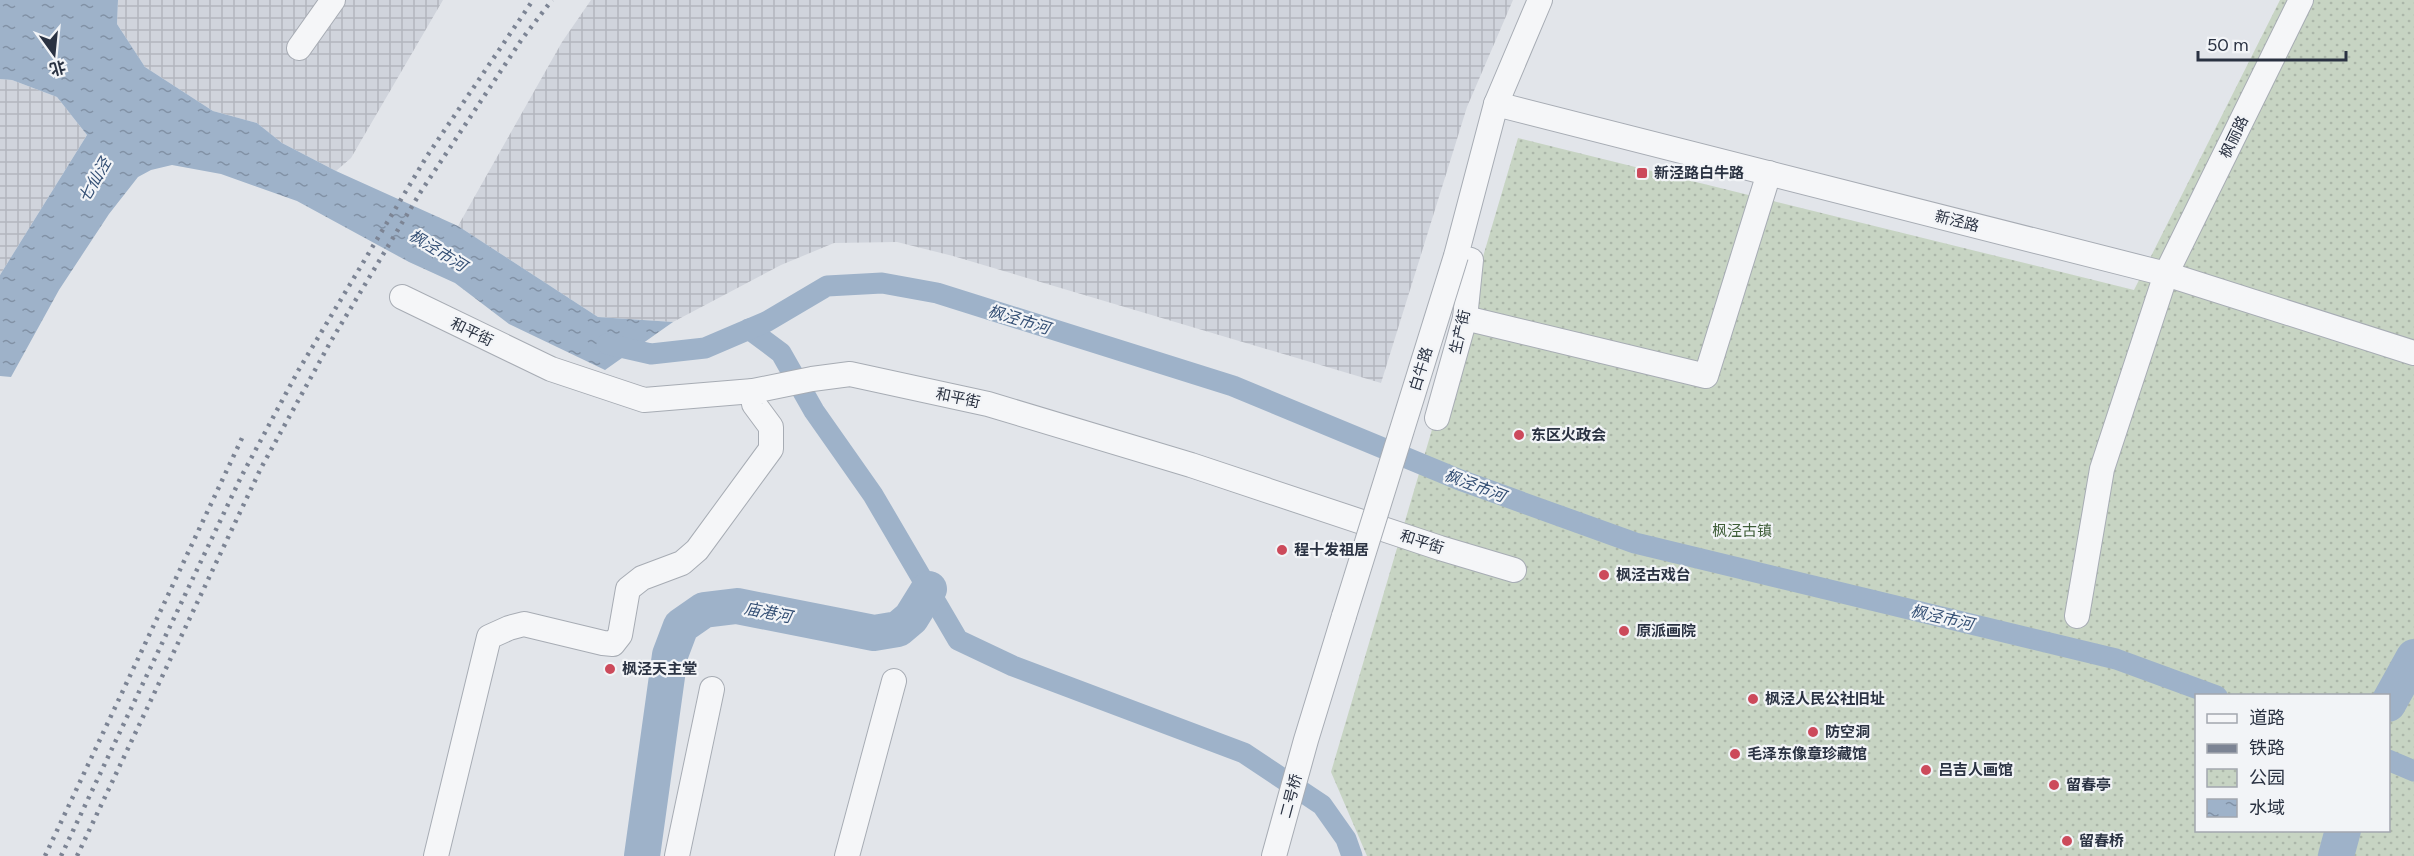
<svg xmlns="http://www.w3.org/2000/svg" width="2414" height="856" viewBox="0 0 2414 856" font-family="Figtree,'Noto Sans SC',sans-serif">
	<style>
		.industrial { fill: url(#industrial-grid) }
		.park { fill: url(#park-dots); fill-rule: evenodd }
		.water { fill: url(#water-ripples) }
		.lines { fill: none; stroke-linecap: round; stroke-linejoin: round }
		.canal { stroke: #9eb2c9; stroke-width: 21 }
		.river { stroke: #9eb2c9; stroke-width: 36 }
		.minor-casing { stroke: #a7acb4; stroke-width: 26 }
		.minor { stroke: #f5f6f8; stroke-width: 24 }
		.rail { stroke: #7c8494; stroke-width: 4.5; stroke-dasharray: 3 6; stroke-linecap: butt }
		.minor-bridge-casing { stroke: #a7acb4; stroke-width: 26; stroke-linecap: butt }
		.minor-bridge { stroke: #f5f6f8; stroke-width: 24 }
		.poi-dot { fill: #cc4a5b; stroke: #f2f4f7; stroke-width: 2 }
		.labels { text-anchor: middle; stroke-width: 4.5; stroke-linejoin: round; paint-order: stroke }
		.street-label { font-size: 15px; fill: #2a3242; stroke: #f2f4f7 }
		.poi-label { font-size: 15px; font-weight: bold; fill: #2a3242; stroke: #f2f4f7; text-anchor: start }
		.park-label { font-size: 15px; fill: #3e5d38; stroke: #f2f4f7 }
		.water-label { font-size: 16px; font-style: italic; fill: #355075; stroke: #f2f4f7 }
	</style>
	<defs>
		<pattern id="industrial-grid" width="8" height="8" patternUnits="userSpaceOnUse" patternTransform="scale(1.5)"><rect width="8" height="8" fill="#d0d4dc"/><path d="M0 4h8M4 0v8" fill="none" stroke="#b3b6be"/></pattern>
		<pattern id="park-dots" width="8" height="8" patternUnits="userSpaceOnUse" patternTransform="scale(1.5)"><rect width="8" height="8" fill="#c7d4c3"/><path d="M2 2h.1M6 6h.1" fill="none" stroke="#abb6a9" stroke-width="1.8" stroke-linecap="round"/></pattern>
		<pattern id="water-ripples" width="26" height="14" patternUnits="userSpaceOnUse" patternTransform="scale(1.5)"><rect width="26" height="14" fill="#9eb2c9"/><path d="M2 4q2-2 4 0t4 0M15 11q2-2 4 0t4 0" fill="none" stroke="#8191a5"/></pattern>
	</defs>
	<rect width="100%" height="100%" fill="#e2e5ea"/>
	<g class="industrial">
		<polygon points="118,0 443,0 351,158 336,171 282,143 257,123 213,111 145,67 117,24"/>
		<polygon points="591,0 1513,0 1467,107 1381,383 953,256 897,242 834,243 781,265 673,322 598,317 458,226 562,42"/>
		<polygon points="0,79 12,80 57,97 87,135 0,275"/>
	</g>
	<path class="park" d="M2280 0H2414V856H1367L1331 772 1518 138 2134 290ZM2196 696H2388V830H2196Z"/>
	<polygon class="water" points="0,0 118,0 117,24 145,67 213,111 257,123 282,143 336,171 458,226 598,317 673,322 605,370 509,324 455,283 409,262 297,201 221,174 172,165 151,170 138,177 109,214 59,290 11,377 0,376 0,275 87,135 57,97 12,80 0,79"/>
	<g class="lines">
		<g class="canal">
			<polyline points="749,329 781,353 814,411 873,495 958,640 1013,666 1244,753 1322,805 1346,839 1352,856"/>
			<polyline points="607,344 651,354 705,348 766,322 827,286 882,283 937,293 1233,386 1460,480 1635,543 2116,659 2217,696"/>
			<polyline points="2388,760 2414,771"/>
		</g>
		<g class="river">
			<polyline points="2388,704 2414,657"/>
			<polyline points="642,856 670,655 681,626 704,610 737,606 874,633 898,629 911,618 929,589"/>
			<polyline points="2336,856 2343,830"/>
		</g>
		<g class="minor-casing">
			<g id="minor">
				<polyline points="299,48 333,0"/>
				<polyline points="1496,104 2166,274 2414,353"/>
				<polyline points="402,297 551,369 644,400 753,391 812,379 850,374 988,404 1191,465 1440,548 1514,570"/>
				<polyline points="1465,318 1706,376 1769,173"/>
				<polyline points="1437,418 1465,318 1471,260 1456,256 1496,104 1540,0"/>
				<polyline points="2077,616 2102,469 2166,274 2301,0"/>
				<polyline points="436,856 489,637 509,628 524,624 603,643 613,644 620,635 628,589 642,578 682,563 697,550 771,449 771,427 754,404 753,391"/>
				<polyline points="677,856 712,689"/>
				<polyline points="847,856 894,681"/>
				<polyline points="1274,856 1306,740 1344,616"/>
			</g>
		</g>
		<use href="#minor" class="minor"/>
		<g class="rail">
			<polyline points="45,856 243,436"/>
			<polyline points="61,856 241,477 298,371 427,156 533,0"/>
			<polyline points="77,856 261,468 331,341 420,193 522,39 552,0"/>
		</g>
		<g class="minor-bridge-casing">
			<polyline id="minor-bridge" points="1344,616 1456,256"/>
		</g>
		<use href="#minor-bridge" class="minor-bridge"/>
	</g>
	<g class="poi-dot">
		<rect x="1636" y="167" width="12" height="12" rx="3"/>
		<circle cx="1519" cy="435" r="6"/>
		<circle cx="1282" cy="550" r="6"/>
		<circle cx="1604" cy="575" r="6"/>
		<circle cx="1624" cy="631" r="6"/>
		<circle cx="610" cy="669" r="6"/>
		<circle cx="1753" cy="699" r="6"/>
		<circle cx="1813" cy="732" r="6"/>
		<circle cx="1735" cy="754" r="6"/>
		<circle cx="1926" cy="770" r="6"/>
		<circle cx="2054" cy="785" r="6"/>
		<circle cx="2067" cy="841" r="6"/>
	</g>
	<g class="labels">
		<g class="street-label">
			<text transform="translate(2234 137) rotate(-64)" y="5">枫丽路</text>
			<text transform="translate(1957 221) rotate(14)" y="5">新泾路</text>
			<text transform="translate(472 332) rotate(26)" y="5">和平街</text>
			<text transform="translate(1460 332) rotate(-77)" y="5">生产街</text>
			<text transform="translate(1421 369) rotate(-73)" y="5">白牛路</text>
			<text transform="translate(958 398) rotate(12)" y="5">和平街</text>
			<text transform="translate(1422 542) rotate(18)" y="5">和平街</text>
			<text transform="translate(1291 796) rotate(-75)" y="5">二号桥</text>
		</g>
		<g class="poi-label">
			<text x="1654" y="178">新泾路白牛路</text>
			<text x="1531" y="440">东区火政会</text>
			<text x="1294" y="555">程十发祖居</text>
			<text x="1616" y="580">枫泾古戏台</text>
			<text x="1636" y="636">原派画院</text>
			<text x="622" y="674">枫泾天主堂</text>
			<text x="1765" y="704">枫泾人民公社旧址</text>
			<text x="1825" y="737">防空洞</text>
			<text x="1747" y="759">毛泽东像章珍藏馆</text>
			<text x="1938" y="775">吕吉人画馆</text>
			<text x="2066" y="790">留春亭</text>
			<text x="2079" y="846">留春桥</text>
		</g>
		<g class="park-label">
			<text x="1742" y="536">枫泾古镇</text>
		</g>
		<g class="water-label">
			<text transform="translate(94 180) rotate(-60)" y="6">七仙泾</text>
			<text transform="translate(438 250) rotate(32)" y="6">枫泾市河</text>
			<text transform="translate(1019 319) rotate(17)" y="6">枫泾市河</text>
			<text transform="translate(1475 485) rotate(21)" y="6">枫泾市河</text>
			<text transform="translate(768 612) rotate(11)" y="6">庙港河</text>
			<text transform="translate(1942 617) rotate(13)" y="6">枫泾市河</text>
		</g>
	</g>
	<rect x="2195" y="694" width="195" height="138" fill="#f2f4f7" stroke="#a2a6af" stroke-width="1.5"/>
	<rect x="2207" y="714" width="30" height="9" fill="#f5f6f8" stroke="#a2a6af" stroke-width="1.5"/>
	<text x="2249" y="724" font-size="18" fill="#2a3242">道路</text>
	<rect x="2207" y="744" width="30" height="9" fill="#7c8494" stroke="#a2a6af" stroke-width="1.5"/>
	<text x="2249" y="754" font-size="18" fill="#2a3242">铁路</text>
	<rect x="2207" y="769" width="30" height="18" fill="url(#park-dots)" stroke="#a2a6af" stroke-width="1.5"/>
	<text x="2249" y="784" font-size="18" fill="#2a3242">公园</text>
	<rect x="2207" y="799" width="30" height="18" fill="url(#water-ripples)" stroke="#a2a6af" stroke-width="1.5"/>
	<text x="2249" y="814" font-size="18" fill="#2a3242">水域</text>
	<g transform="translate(54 54) rotate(165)" stroke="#f2f4f7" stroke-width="4.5" paint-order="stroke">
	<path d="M0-4.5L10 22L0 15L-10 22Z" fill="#2a3242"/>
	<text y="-9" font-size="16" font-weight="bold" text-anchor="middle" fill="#2a3242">北</text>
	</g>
	<path d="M2198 51v9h148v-9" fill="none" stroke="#2a3242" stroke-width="3"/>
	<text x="2207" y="51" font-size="18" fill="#2a3242" stroke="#f2f4f7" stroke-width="4.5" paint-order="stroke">50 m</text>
</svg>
